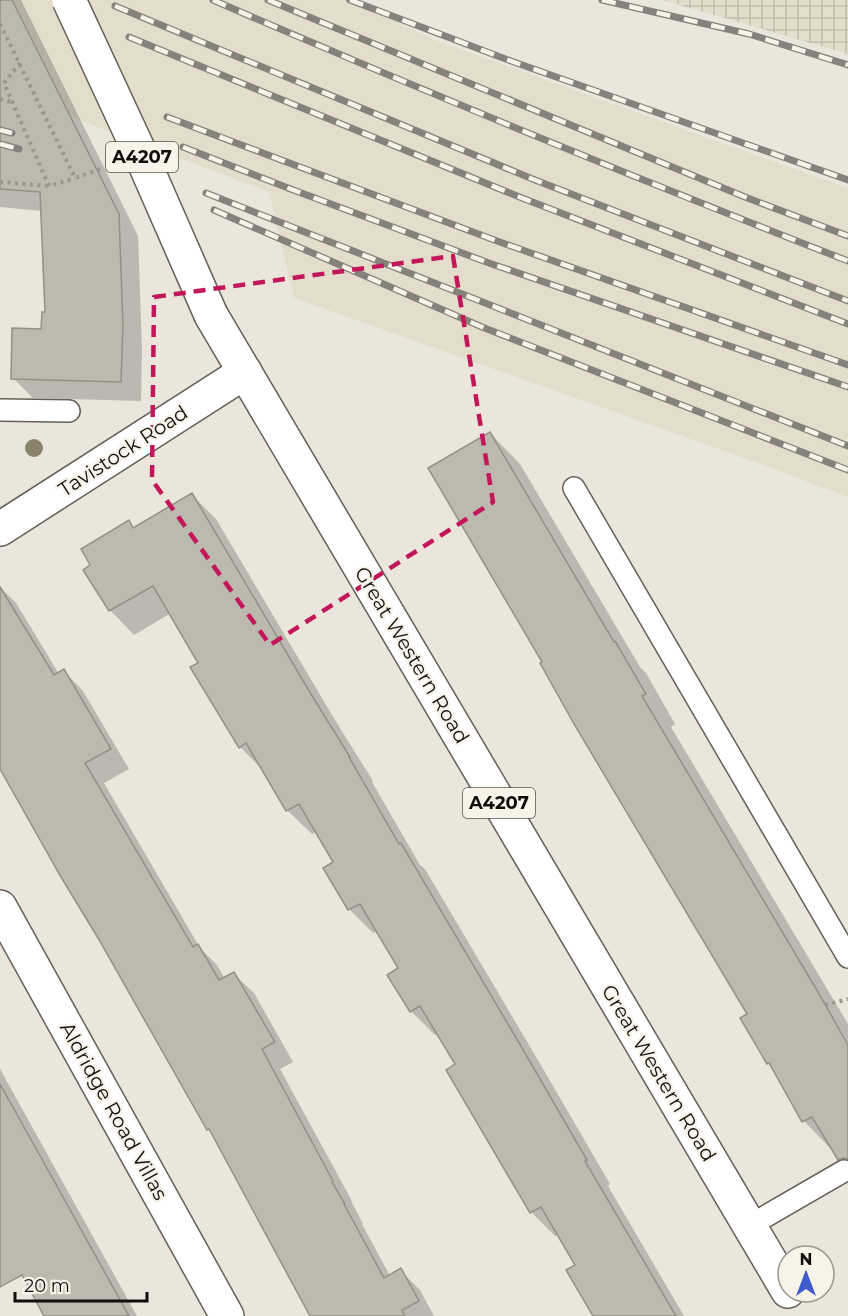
<svg xmlns="http://www.w3.org/2000/svg" width="848" height="1316" viewBox="0 0 848 1316" font-family="Montserrat,sans-serif">
	<style>
		.built { fill: #e4ddcb }
		.industrial { fill: url(#industrial-grid) }
		.shadow { fill: #0003 }
		.building { fill: #bcb9ae; stroke: #949087; stroke-width: 1.5 }
		.lines { fill: none; stroke-linecap: round; stroke-linejoin: round }
		.service-casing { stroke: #646057; stroke-width: 24 }
		.minor-casing { stroke: #646057; stroke-width: 36 }
		.primary-casing { stroke: #646057; stroke-width: 36 }
		.path { stroke: #99968e; stroke-width: 4; stroke-dasharray: 3 4.5; stroke-linecap: butt }
		.service { stroke: #fff; stroke-width: 21 }
		.minor { stroke: #fff; stroke-width: 33 }
		.primary { stroke: #fff; stroke-width: 33 }
		.rail-casing { stroke: #85827b; stroke-width: 7 }
		.rail { stroke: #f7f3e9; stroke-width: 4.5; stroke-dasharray: 14; stroke-linecap: butt }
		.primary-bridge-casing { stroke: #646057; stroke-width: 36; stroke-linecap: butt }
		.path-bridge { stroke: #99968e; stroke-width: 4; stroke-dasharray: 3 4.5; stroke-linecap: butt }
		.primary-bridge { stroke: #fff; stroke-width: 33 }
		.tree { fill: #8a816b }
		.marked { fill: none; stroke: #c2185b; stroke-width: 4.5; stroke-dasharray: 12 8; stroke-linejoin: round }
		.labels { text-anchor: middle; stroke-width: 4.5; stroke-linejoin: round; paint-order: stroke }
		.shield { fill: #f7f3e9; stroke: #55534d; stroke-width: 1.5 }
		.shield-label { font-size: 18px; font-weight: bold; fill: #0f0e0a }
		.street-label { font-size: 20px; fill: #0f0e0a; stroke: #f7f3e9 }
	</style>
	<defs>
		<pattern id="industrial-grid" width="8" height="8" patternUnits="userSpaceOnUse" patternTransform="scale(1.5)"><rect width="8" height="8" fill="#e4ddcb"/><path d="M0 4h8M4 0v8" fill="none" stroke="#c2bcad"/></pattern>
	</defs>
	<rect width="100%" height="100%" fill="#eae6dc"/>
	<polygon class="built" points="0,0 349,0 435,40 848,188 848,497 758,463 294,298 269,192 0,90"/>
	<polygon class="industrial" points="662,0 848,0 848,54"/>
	<g class="shadow">
		<polygon points="0,0 21,0 138,236 142,348 141,401 33,398 13,378 43,330 47,314 43,211 0,207"/>
		<polygon points="490,433 520,464 640,667 646,673 675,724 671,727 848,1024 848,1168 834,1152 804,1121 773,1068 768,1063 749,1015 544,663"/>
		<polygon points="192,495 216,519 335,720 373,781 372,782 420,865 425,869 542,1067 610,1184 608,1186 684,1316 596,1316 577,1265 559,1234 555,1236 531,1212 457,1065 438,1034 435,1035 411,1011 400,969 378,931 373,933 349,909 335,863 317,831 312,834 287,810 264,771 240,747 200,663 171,613 134,635 110,610 92,566 128,522 135,529"/>
		<polygon points="0,587 16,603 59,674 64,671 83,691 129,769 104,783 200,948 217,965 225,979 234,974 254,993 293,1062 280,1069 352,1201 351,1201 363,1224 362,1224 390,1276 400,1270 420,1290 434,1316 313,1316 213,1134 208,1129 0,764"/>
		<polygon points="0,1069 137,1316 46,1316 0,1232"/>
	</g>
	<g class="building">
		<polygon points="0,0 12,0 119,214 123,327 121,382 11,379 12,328 41,329 42,312 45,312 40,192 0,189"/>
		<polygon points="490,432 614,642 615,641 646,694 642,696 818,992 848,1045 848,1159 843,1158 838,1160 812,1117 802,1122 769,1063 767,1064 740,1018 747,1014 574,724 540,663 542,662 428,468"/>
		<polygon points="192,493 311,694 350,757 349,757 399,844 401,843 518,1041 587,1160 585,1161 676,1316 593,1316 566,1270 575,1265 541,1207 530,1213 446,1070 455,1064 420,1006 410,1012 387,975 398,968 360,904 348,910 323,868 333,862 299,804 286,811 246,743 239,748 190,667 198,663 153,586 109,611 83,570 90,565 81,549 129,520 133,528"/>
		<polygon points="0,587 54,675 64,669 111,749 85,763 193,947 198,944 219,980 234,972 275,1042 262,1049 333,1181 332,1182 345,1204 344,1204 384,1278 401,1268 419,1301 402,1310 405,1316 310,1316 209,1129 207,1130 98,938 61,877 0,769"/>
		<polygon points="0,1084 48,1170 129,1316 44,1316 22,1275 0,1287"/>
	</g>
	<g class="lines">
		<g class="service-casing">
			<g id="service">
				<polyline points="0,410 69,411"/>
				<polyline points="574,488 848,957"/>
				<polyline points="749,1226 844,1171"/>
			</g>
		</g>
		<g class="minor-casing">
			<g id="minor">
				<polyline points="0,529 245,372"/>
				<polyline points="0,907 227,1316"/>
			</g>
		</g>
		<g class="primary-casing">
			<polyline id="primary" points="211,315 788,1291"/>
		</g>
		<g class="path">
			<polyline points="0,99 12,102"/>
			<polyline points="0,182 49,186"/>
			<polyline points="825,1005 848,999"/>
		</g>
		<use href="#service" class="service"/>
		<use href="#minor" class="minor"/>
		<use href="#primary" class="primary"/>
		<g class="rail-casing">
			<g id="rail">
				<path d="M213 0C423 91 635 178 848 261"/>
				<polyline points="268,0 745,197 848,236"/>
				<polyline points="350,0 511,61 848,180"/>
				<polyline points="602,0 749,34 848,65"/>
				<polyline points="115,6 535,180 848,301"/>
				<polyline points="129,37 517,196 848,324"/>
				<polyline points="167,117 497,241 848,365"/>
				<polyline points="0,130 12,133"/>
				<polyline points="0,144 19,149"/>
				<polyline points="183,147 288,188 489,263 848,387"/>
				<polyline points="206,193 848,446"/>
				<polyline points="214,210 482,327 848,470"/>
			</g>
		</g>
		<use href="#rail" class="rail"/>
		<g class="primary-bridge-casing">
			<polyline id="primary-bridge" points="69,0 140,153 211,315"/>
		</g>
		<g class="path-bridge">
			<polyline points="0,24 75,178 103,168"/>
			<polyline points="20,63 4,83 49,186 75,178"/>
		</g>
		<use href="#primary-bridge" class="primary-bridge"/>
	</g>
	<circle class="tree" cx="34" cy="448" r="9"/>
	<path class="marked" d="M453 256 493 502 270 645 152 480 154 297Z"/>
	<g class="labels">
		<g class="shield">
			<rect x="106" y="142" width="72" height="30" rx="4.5"/>
			<rect x="463" y="788" width="72" height="30" rx="4.5"/>
		</g>
		<g class="shield-label">
			<text x="142" y="163">A4207</text>
			<text x="499" y="809">A4207</text>
		</g>
		<g class="street-label">
			<text transform="translate(123 451) rotate(-33)" y="7">Tavistock Road</text>
			<text transform="translate(412 655) rotate(59)" y="7">Great Western Road</text>
			<text transform="translate(659 1073) rotate(59)" y="7">Great Western Road</text>
			<text transform="translate(114 1111) rotate(61)" y="7">Aldridge Road Villas</text>
		</g>
	</g>
	<g transform="translate(806 1274)"><circle r="28" fill="#f7f3e9" stroke="#9a9790" stroke-width="1.5"/>
	<path d="M0-4.5L10 22L0 15L-10 22Z" fill="#3f5acd"/>
	<text y="-9" font-size="16" font-weight="bold" text-anchor="middle" fill="#0f0e0a">N</text>
	</g>
	<path d="M15 1292v9h132v-9" fill="none" stroke="#0f0e0a" stroke-width="3"/>
	<text x="24" y="1292" font-size="18" fill="#0f0e0a" stroke="#f7f3e9" stroke-width="4.5" paint-order="stroke">20 m</text>
</svg>
